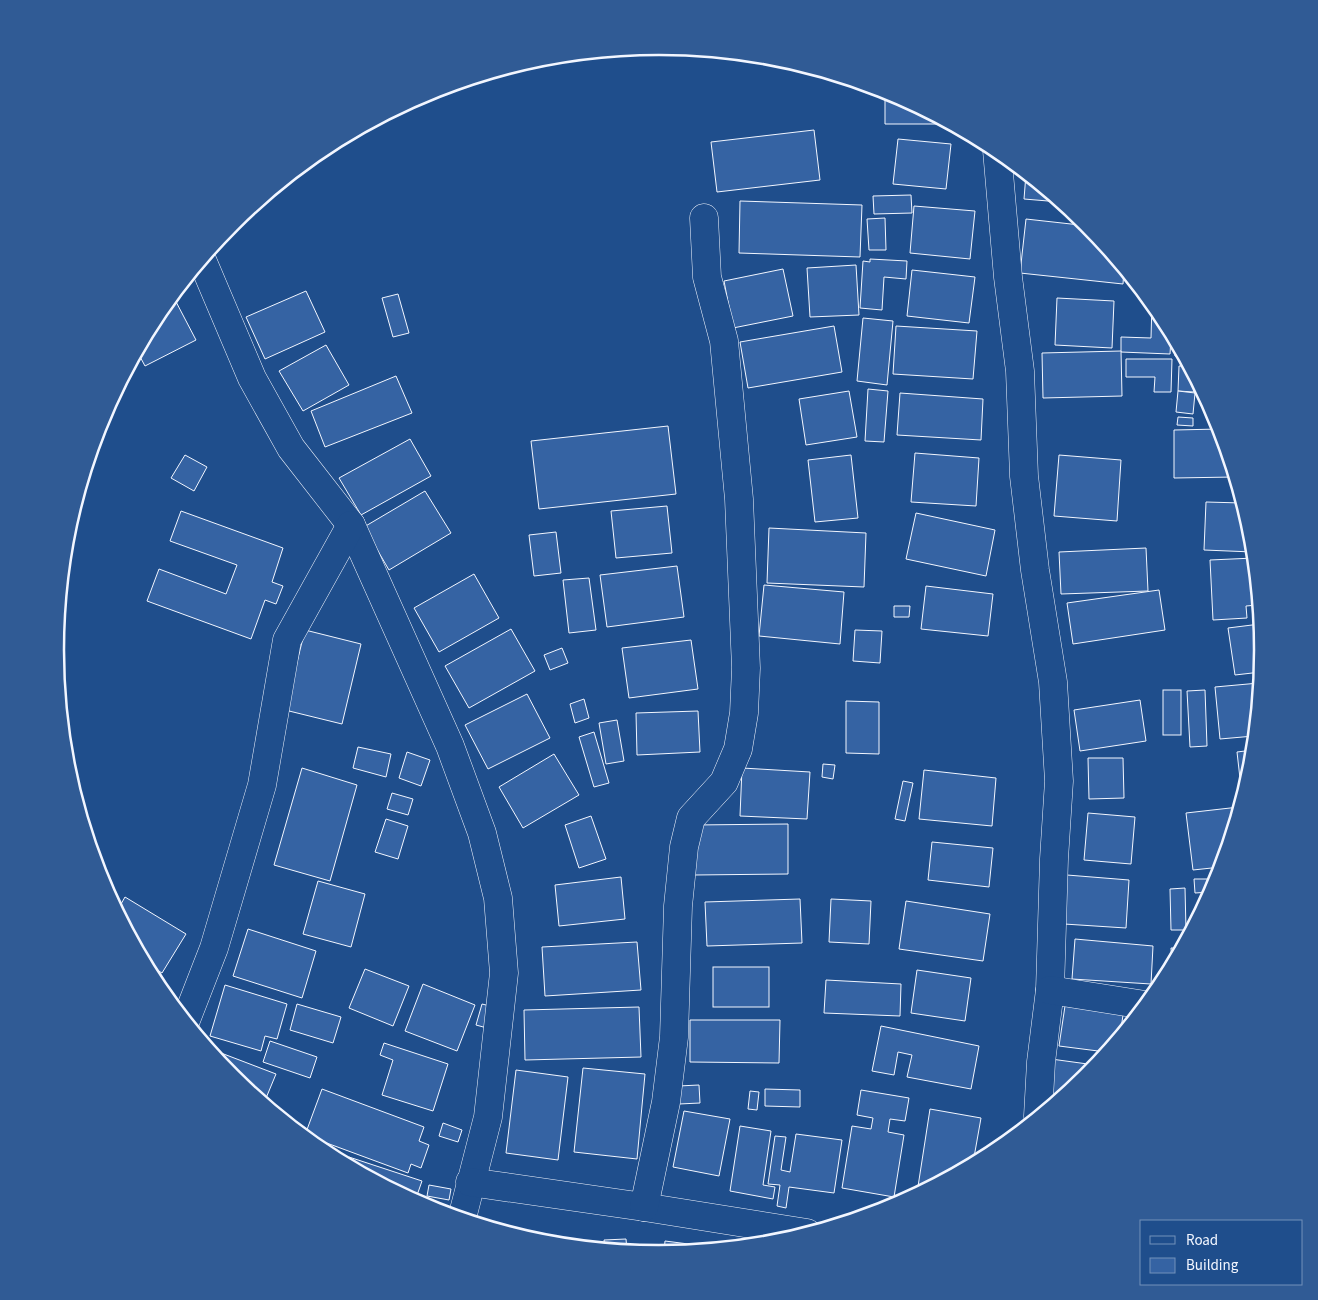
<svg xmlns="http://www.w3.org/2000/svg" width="1318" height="1300" viewBox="0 0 1318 1300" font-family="'Source Sans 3',sans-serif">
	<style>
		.building { fill: #3563a3; stroke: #f2f6ff }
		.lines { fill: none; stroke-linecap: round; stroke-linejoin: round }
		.minor-casing { stroke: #f2f6ff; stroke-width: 29 }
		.minor { stroke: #1f4e8c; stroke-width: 28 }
		.rim { fill: none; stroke: #f2f6ff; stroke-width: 2.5 }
	</style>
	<rect width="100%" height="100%" fill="#1f4e8c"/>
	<g class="building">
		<polygon points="885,91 938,118 938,124 885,124"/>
		<polygon points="814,130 820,180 717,192 711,142"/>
		<polygon points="898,139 951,144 946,189 893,184"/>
		<polygon points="1026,174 1060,202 1024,199"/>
		<polygon points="911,195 912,213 874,214 873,196"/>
		<polygon points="740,201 862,205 860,257 739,253"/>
		<polygon points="914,206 975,211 970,259 910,253"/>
		<polygon points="885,218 886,250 869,250 867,219"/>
		<polygon points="1026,219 1089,226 1124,270 1123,284 1020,273"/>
		<polygon points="870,259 907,261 906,279 884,277 882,310 860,308 863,261 870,262"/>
		<polygon points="856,265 859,315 810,317 807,268"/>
		<polygon points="783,269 793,316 733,328 724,281"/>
		<polygon points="912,270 975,277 969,323 907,316"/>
		<polygon points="306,291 325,332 265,359 246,317"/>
		<polygon points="398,294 409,333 393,337 382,298"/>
		<polygon points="173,296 196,340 145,366 137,351 157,314"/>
		<polygon points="1057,298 1114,301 1112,348 1055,345"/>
		<polygon points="1152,303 1161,315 1168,328 1168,338 1171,338 1170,354 1121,352 1121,337 1151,338"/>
		<polygon points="863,318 893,321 887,385 857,381"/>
		<polygon points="834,326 842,372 748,388 740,342"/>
		<polygon points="896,326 977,331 973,379 893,374"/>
		<polygon points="1175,340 1183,356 1175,356"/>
		<polygon points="326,345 349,385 303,411 279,371"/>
		<polygon points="1121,351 1122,396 1043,398 1042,353"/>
		<polygon points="1126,359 1172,359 1171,392 1154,392 1155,377 1126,377"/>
		<polygon points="1179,366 1189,366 1195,378 1194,392 1178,391"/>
		<polygon points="396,376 412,413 325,447 311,411"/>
		<polygon points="868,389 888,391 884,442 865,441"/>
		<polygon points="849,391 857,437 806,445 799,399"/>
		<polygon points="1178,391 1195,393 1193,414 1176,412"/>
		<polygon points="900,393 983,399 981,440 897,435"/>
		<polygon points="1178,417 1193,418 1193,426 1177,425"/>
		<polygon points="668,426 676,494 539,509 531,441"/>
		<polygon points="1220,429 1234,477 1174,478 1174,430"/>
		<polygon points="410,439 431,476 361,515 339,478"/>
		<polygon points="915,453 979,458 976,506 911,502"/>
		<polygon points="185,455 207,467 194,491 171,478"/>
		<polygon points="851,455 858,518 815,522 808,460"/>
		<polygon points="1059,455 1121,460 1117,521 1054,516"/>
		<polygon points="425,491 451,533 389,570 364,527"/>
		<polygon points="1206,502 1242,503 1251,532 1253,552 1204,550"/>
		<polygon points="667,506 672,553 616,558 611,511"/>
		<polygon points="181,511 283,548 272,582 283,586 276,604 265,600 251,639 147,601 159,569 226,594 237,565 170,541"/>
		<polygon points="916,513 995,530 986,576 906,559"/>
		<polygon points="769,528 866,533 864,587 767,583"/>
		<polygon points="556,532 561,573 534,576 529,535"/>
		<polygon points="1146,548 1148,591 1061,594 1059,552"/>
		<polygon points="1254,558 1258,605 1246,606 1247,618 1213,620 1210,560"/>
		<polygon points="677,566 684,617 607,627 600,575"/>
		<polygon points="474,574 499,618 439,652 414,608"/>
		<polygon points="589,578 596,630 569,633 563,580"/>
		<polygon points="764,585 844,592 840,644 759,636"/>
		<polygon points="926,586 993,594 988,636 921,629"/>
		<polygon points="1159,590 1165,630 1073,644 1067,603"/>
		<polygon points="894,606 910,606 909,617 894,617"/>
		<polygon points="1260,624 1263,650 1261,672 1235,675 1228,628"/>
		<polygon points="511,629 535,671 469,708 445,666"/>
		<polygon points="305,630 361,644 342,724 285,710"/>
		<polygon points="855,630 882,631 880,663 853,661"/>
		<polygon points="691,640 698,689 629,698 622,648"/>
		<polygon points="562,648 568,663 550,670 544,655"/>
		<polygon points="1259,683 1254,736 1220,739 1215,687"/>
		<rect x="1163" y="690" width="18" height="45"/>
		<polygon points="1205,690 1207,746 1190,747 1187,691"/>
		<polygon points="527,694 550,738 488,769 465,725"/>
		<polygon points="584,699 589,718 575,723 570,704"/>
		<polygon points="1140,700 1146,741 1080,751 1074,710"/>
		<polygon points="846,701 879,702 879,754 846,753"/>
		<polygon points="698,711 700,752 637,755 636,713"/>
		<polygon points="617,720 624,761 606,764 599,723"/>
		<polygon points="594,732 609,783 594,787 579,737"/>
		<polygon points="358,747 391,754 386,777 353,768"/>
		<polygon points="1253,750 1251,768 1242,796 1237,752"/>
		<polygon points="407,752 430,760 421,786 399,778"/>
		<polygon points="554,754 579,795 523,828 499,787"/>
		<polygon points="1088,758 1123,758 1124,798 1089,799"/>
		<polygon points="823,764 835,765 833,779 822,777"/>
		<polygon points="302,768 357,785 330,881 274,865"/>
		<polygon points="742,768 810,772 807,819 740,816"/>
		<polygon points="924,770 996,778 992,826 919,819"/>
		<polygon points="903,781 913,783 905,821 895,819"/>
		<polygon points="392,793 413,799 408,815 387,809"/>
		<polygon points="1239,807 1221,867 1193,870 1186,813"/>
		<polygon points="1088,813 1135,817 1131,864 1084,860"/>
		<polygon points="591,816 606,859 579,868 565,825"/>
		<polygon points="386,819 408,826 398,859 375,852"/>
		<polygon points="788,824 788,874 694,875 694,825"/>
		<polygon points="932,842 993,848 989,887 928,880"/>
		<polygon points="1067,875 1129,880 1126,928 1064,924"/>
		<polygon points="621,877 625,919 559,926 555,885"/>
		<polygon points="1194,879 1209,879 1210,892 1195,893"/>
		<polygon points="318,881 365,894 351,947 303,934"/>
		<polygon points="1185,888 1186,930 1171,930 1170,889"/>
		<polygon points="125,897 186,934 162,973 144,962 117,911"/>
		<polygon points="800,899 802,943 707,946 705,902"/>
		<polygon points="831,899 871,901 869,944 829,942"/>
		<polygon points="906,901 990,914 983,961 899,949"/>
		<polygon points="248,929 316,951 302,998 233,976"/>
		<polygon points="1075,939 1153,946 1151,984 1072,979"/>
		<polygon points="637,942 641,990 545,996 542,947"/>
		<polygon points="1171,948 1181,948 1172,965"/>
		<rect x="713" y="967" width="56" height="40"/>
		<polygon points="365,969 409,986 393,1026 349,1008"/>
		<polygon points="917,970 971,978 965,1021 911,1013"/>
		<polygon points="826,980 901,984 900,1016 824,1013"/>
		<polygon points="423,984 475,1005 457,1051 405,1031"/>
		<polygon points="225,985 287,1004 277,1039 265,1036 261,1051 210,1036"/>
		<polygon points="297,1004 341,1017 333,1043 290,1030"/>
		<polygon points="482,1004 494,1007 487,1028 476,1025"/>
		<polygon points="1065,1006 1123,1015 1120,1036 1106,1052 1059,1046"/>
		<polygon points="639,1007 641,1057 525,1060 524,1010"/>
		<polygon points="690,1020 780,1020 779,1063 690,1062"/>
		<polygon points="881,1026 979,1046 971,1089 907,1077 912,1055 898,1052 894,1075 872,1071"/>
		<polygon points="270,1041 317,1057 310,1078 263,1062"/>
		<polygon points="384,1043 448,1064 433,1111 382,1095 393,1060 380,1055"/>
		<polygon points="208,1048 276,1074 264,1103 232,1077"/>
		<polygon points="1051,1059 1095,1065 1086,1077 1050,1106"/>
		<polygon points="583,1068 645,1074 637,1159 574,1152"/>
		<polygon points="516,1070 568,1077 558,1160 506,1153"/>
		<polygon points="699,1085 700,1103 679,1104 678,1086"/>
		<polygon points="322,1089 424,1127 419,1141 429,1145 421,1168 411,1164 408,1173 305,1135"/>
		<polygon points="765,1089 800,1090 800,1107 765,1106"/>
		<polygon points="861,1090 909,1098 905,1121 890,1119 888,1132 904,1135 894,1197 842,1188 852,1126 871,1129 873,1118 857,1115"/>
		<polygon points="750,1091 759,1092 757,1110 748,1109"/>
		<polygon points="930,1109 981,1118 973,1163 917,1193"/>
		<polygon points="684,1111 730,1119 719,1176 673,1167"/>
		<polygon points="443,1123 462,1130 458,1142 439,1136"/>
		<polygon points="740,1126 771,1131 763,1185 775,1187 773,1199 730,1191"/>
		<polygon points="796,1134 842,1140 834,1193 789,1187 786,1208 777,1206 780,1185 768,1184 775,1136 786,1137 781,1170 790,1172"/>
		<polygon points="349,1157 422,1181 415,1201 347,1164"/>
		<polygon points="429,1185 451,1189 449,1200 427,1196"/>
		<polygon points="626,1239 627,1251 605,1248 604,1240"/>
		<polygon points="665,1241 720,1248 664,1253"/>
	</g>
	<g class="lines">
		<g class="minor-casing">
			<g id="minor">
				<polyline points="997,150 1008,277 1020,371 1024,476 1035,570 1053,682 1059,781 1054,859 1050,990 1041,1062 1038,1116"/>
				<polyline points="202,260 252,378 291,448 351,525 450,746 482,833 498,898 504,973 488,1117 462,1218"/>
				<polyline points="1050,990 1145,1005"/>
				<polyline points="186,1020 214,948 262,785 287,640 351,525"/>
				<polyline points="470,1182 644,1207 807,1233"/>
				<polyline points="644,1207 666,1102 674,1037 678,906 684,847 691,818 724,782 738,749 744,713 746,668 739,499 724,341 707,277 704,218"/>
			</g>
		</g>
		<use href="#minor" class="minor"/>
	</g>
	<path d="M0 0H1318V1300H0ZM64 650a595 595 0 1 1 1190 0a595 595 0 1 1-1190 0Z" fill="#305b95" fill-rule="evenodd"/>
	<path class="rim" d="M64 650a595 595 0 1 1 1190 0a595 595 0 1 1-1190 0Z"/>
	<rect x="1140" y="1220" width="162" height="65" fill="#1f4e8c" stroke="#7391ba"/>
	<rect x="1150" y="1236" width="25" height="8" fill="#1f4e8c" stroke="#7391ba"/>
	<text x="1186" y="1245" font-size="15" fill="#f2f6ff">Road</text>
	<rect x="1150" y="1258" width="25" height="15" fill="#3563a3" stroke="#7391ba"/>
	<text x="1186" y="1270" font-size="15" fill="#f2f6ff">Building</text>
</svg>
